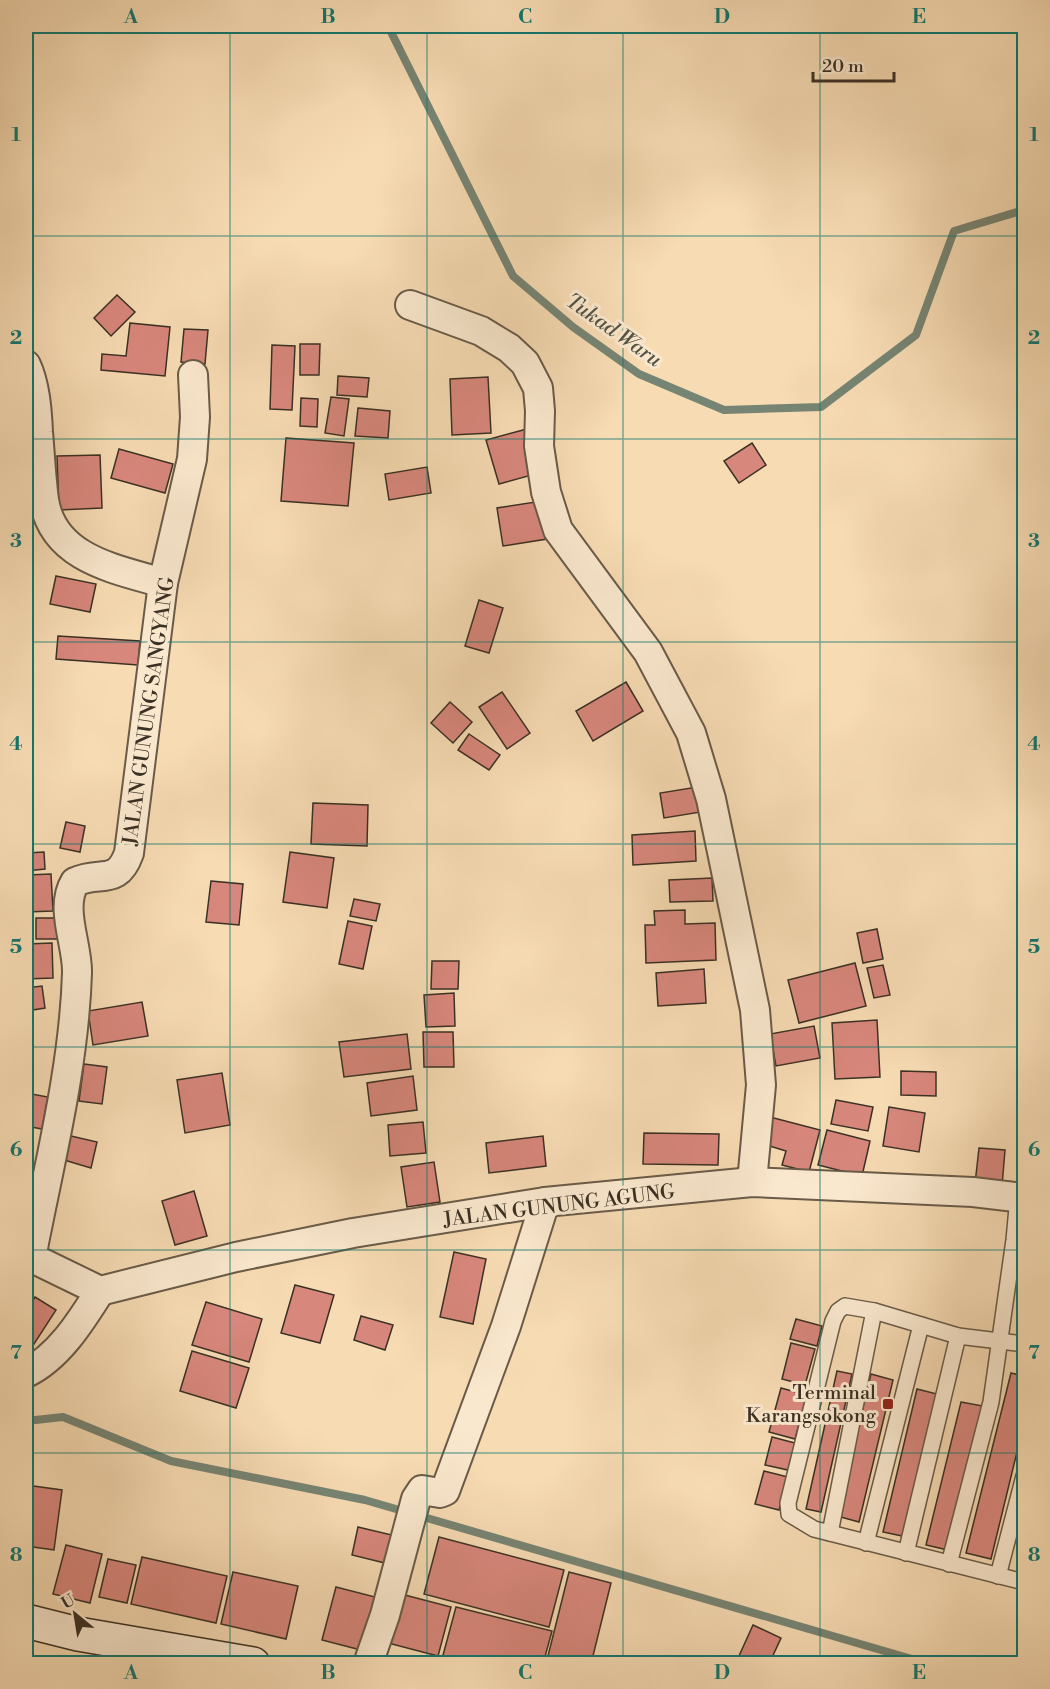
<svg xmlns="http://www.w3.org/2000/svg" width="1050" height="1689" viewBox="0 0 1050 1689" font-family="'Libre Bodoni',serif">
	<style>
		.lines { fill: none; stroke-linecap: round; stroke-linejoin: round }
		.stream { stroke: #768473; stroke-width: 8 }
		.building { fill: #d8877c; stroke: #3a3024; stroke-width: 1.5 }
		.lane-casing { stroke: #695b48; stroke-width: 18 }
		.street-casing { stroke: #695b48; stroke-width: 32 }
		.secondary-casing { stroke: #3a3024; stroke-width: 36 }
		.lane { stroke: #fae8ce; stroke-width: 15 }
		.street { stroke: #fae8ce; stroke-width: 28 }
		.secondary { stroke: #fae8ce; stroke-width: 33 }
		.grid { fill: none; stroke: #0f766e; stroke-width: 1.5; stroke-opacity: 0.55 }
		.poi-dot { fill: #8f2418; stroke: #fae8ce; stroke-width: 2 }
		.labels { text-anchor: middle; stroke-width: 6; stroke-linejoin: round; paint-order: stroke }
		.street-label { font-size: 20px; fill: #3a3024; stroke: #fae8ce }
		.poi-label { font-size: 20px; fill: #3a3024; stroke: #fae8ce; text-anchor: end }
		.water-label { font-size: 21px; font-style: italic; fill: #535345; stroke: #fae8ce }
		.neatline { fill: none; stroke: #0f766e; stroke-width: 2 }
		.grid-label { font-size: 20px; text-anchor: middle; font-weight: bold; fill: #0f766e }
	</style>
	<rect width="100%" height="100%" fill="#f7dbb3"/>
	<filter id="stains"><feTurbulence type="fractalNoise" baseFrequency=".00333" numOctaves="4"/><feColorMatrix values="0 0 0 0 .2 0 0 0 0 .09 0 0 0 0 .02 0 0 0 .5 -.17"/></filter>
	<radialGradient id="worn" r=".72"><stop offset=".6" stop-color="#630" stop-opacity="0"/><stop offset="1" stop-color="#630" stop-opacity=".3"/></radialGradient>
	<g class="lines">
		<g class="stream">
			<polyline points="388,26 513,276 573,327 639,374 724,410 821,407 916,335 954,231 1024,210"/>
			<polyline points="26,1421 63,1417 171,1461 365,1500 929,1664"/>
		</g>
	</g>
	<g class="building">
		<polygon points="117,295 135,312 111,336 94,318"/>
		<polygon points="130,323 170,327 165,376 101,370 102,354 126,356"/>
		<polygon points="184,329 208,330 205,364 181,362"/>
		<polygon points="300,344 320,344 319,375 300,375"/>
		<polygon points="272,345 295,346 292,410 270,409"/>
		<polygon points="338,376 369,378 367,397 337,395"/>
		<polygon points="488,377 491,433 452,435 450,379"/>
		<polygon points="331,397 349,399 344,436 325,433"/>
		<polygon points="301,398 318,399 317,427 300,426"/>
		<polygon points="358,408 390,411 388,438 355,436"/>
		<polygon points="527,429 539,473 499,484 486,440"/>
		<polygon points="286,438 354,443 348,506 281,501"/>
		<polygon points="752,443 766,465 739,483 724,461"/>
		<polygon points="119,449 173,464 165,493 111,478"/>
		<polygon points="100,455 102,508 59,510 57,456"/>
		<polygon points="427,467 431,493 389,500 385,474"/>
		<polygon points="542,501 547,539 503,546 497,508"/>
		<polygon points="56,576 96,584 90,612 50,604"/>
		<polygon points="479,600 503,608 489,653 465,646"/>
		<polygon points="58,636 140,641 138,665 56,659"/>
		<polygon points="626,682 643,711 593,741 576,711"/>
		<polygon points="502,692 530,733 507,749 479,707"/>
		<polygon points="450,702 472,722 453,743 431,723"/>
		<polygon points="469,734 500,755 489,770 458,750"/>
		<polygon points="697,787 701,812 664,818 660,793"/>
		<polygon points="313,803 368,805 367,846 311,844"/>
		<polygon points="66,822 85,826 80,852 60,848"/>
		<polygon points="695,831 696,861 633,865 632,835"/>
		<polygon points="44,852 45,869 26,871 26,853"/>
		<polygon points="290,852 334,858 327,908 283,902"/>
		<polygon points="51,874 53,911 26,912 26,875"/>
		<polygon points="712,878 713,901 670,902 669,880"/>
		<polygon points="211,881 243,884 239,925 206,922"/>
		<polygon points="354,899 380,904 376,921 350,916"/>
		<polygon points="685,910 685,924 715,923 716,960 646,963 645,925 655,925 654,911"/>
		<rect x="36" y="918" width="28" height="21"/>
		<polygon points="348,921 372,926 363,969 339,964"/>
		<polygon points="877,929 883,959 863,963 857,933"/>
		<polygon points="52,943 53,978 26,979 26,944"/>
		<polygon points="432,961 459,961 458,989 431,989"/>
		<polygon points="855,963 866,1006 799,1023 788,980"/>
		<polygon points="883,965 890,995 874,998 867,968"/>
		<polygon points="704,969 706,1003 658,1006 656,973"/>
		<polygon points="42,986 45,1008 26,1011 26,988"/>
		<polygon points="454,993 455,1026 426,1027 424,995"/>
		<polygon points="142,1002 148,1036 93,1045 88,1011"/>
		<polygon points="877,1020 880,1077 835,1079 832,1023"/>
		<polygon points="814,1026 820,1058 776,1066 770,1034"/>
		<polygon points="423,1032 453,1032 454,1067 424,1067"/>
		<polygon points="407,1034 411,1069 344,1077 339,1042"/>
		<polygon points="84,1064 107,1067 102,1104 79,1101"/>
		<polygon points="901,1071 936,1072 936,1096 901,1095"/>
		<polygon points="222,1073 230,1125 185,1133 177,1080"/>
		<polygon points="413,1076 417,1110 371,1116 367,1083"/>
		<polygon points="26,1093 48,1097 42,1129 26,1126"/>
		<polygon points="836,1100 873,1107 868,1131 831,1124"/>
		<polygon points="889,1107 925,1113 919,1152 883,1146"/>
		<polygon points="770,1117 820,1130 809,1172 782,1165 786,1151 763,1144"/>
		<polygon points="423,1122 426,1153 390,1156 388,1125"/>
		<polygon points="827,1130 870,1141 862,1176 818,1165"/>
		<polygon points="644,1133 719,1134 718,1165 643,1164"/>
		<polygon points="71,1136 97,1142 91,1168 64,1160"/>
		<polygon points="543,1136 546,1166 489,1173 486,1143"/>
		<polygon points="979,1148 1005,1150 1002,1186 975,1184"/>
		<polygon points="434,1162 440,1202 407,1207 401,1167"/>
		<polygon points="194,1191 207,1236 175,1245 162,1201"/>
		<polygon points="454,1252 486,1259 473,1324 440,1317"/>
		<polygon points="295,1285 334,1295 320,1343 281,1333"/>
		<polygon points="35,1297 56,1310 34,1344 26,1339 26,1312"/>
		<polygon points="206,1302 262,1319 249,1362 192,1345"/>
		<polygon points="361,1316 393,1325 385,1350 354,1340"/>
		<polygon points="796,1319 822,1326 817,1346 790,1339"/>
		<polygon points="791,1343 815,1349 805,1385 782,1379"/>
		<polygon points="192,1351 249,1368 236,1408 180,1391"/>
		<polygon points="837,1371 852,1374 821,1512 806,1509"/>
		<polygon points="1011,1373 1024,1376 1024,1423 991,1559 966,1553"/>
		<polygon points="871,1374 893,1380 859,1522 837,1516"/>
		<polygon points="781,1388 807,1395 795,1439 769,1432"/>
		<polygon points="917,1389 941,1395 907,1537 883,1532"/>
		<polygon points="961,1402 983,1406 948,1550 926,1545"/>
		<polygon points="772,1437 795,1443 788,1470 765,1465"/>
		<polygon points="764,1471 788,1477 779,1510 755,1504"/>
		<polygon points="26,1485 62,1490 54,1550 26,1546"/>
		<polygon points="358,1527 396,1536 389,1564 352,1555"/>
		<polygon points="439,1537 564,1570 549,1627 424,1594"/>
		<polygon points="66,1545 102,1554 90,1603 53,1594"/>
		<polygon points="142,1557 227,1576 216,1623 131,1604"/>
		<polygon points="108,1559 136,1565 127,1603 99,1597"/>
		<polygon points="233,1572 298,1586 286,1639 221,1624"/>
		<polygon points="569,1572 611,1583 591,1664 546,1664"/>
		<polygon points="336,1587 375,1597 361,1650 322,1640"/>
		<polygon points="401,1594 451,1607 438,1656 388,1643"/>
		<polygon points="456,1607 552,1631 543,1664 460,1664 442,1659"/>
		<polygon points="753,1625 781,1638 769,1664 755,1664 739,1656"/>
		<polygon points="112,1657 145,1664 111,1664"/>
	</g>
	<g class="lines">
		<g class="lane-casing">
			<g id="lane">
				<polyline points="1024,1344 958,1336 874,1311 845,1306 838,1311 833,1321 788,1503 789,1514 814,1529 1024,1582"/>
				<polyline points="830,1533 874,1311"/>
				<polyline points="866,1543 921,1325"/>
				<polyline points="906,1553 958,1336"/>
				<polyline points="949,1564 991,1402 1014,1240 1018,1197"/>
				<polyline points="998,1576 1024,1476"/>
			</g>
		</g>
		<g class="street-casing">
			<g id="street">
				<polyline points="410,305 481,331 509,348 525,363 538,388 540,411 539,446 546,492 558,530 648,652 691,733 711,799 755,1010 761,1085 752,1182"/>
				<path d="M26 365C35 384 37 410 38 432 40 454 41 478 44 500 53 559 116 569 163 583"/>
				<polyline points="26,1255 100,1291"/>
				<path d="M31 1258C49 1164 74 1069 77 973 78 945 59 908 75 882 100 870 117 887 129 853L163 583 192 459 195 417 193 375"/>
				<polyline points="100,1291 236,1257 353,1233 545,1202 752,1182 973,1192 1024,1198"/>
				<path d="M26 1373C59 1357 81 1321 100 1291"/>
				<polyline points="368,1664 385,1615 416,1499 422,1490 440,1493 445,1491 506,1326 545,1202"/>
			</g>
		</g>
		<g class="secondary-casing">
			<polyline id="secondary" points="26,1621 78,1634 253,1664"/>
		</g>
		<use href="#lane" class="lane"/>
		<use href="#street" class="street"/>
		<use href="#secondary" class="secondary"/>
	</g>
	<path class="grid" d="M230 26V1664M427 26V1664M623 26V1664M820 26V1664M26 236H1024M26 439H1024M26 642H1024M26 844H1024M26 1047H1024M26 1250H1024M26 1453H1024"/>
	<rect class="poi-dot" x="882" y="1398" width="12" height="12" rx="3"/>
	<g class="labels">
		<g class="street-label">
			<text transform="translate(148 711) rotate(-82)" y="7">JALAN GUNUNG SANGYANG</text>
			<text transform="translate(559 1205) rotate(-7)" y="7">JALAN GUNUNG AGUNG</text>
		</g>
		<g class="poi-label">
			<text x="876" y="1399">Terminal<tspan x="876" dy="23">Karangsokong</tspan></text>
		</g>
		<g class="water-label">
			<text transform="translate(614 330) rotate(35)" y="7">Tukad Waru</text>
		</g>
	</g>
	<rect width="1050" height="1689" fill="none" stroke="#f7dbb3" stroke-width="66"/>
	<g transform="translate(75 1614) rotate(330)" stroke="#fae8ce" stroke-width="4.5" paint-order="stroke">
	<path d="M0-4.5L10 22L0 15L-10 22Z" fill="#3a3024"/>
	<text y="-9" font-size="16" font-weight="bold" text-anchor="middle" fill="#3a3024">U</text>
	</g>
	<path d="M813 72v9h81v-9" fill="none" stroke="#3a3024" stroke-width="3"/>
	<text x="822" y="72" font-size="18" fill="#3a3024" stroke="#fae8ce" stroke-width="4.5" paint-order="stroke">20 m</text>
	<rect x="33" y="33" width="984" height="1623" class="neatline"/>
	<g class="grid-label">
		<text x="131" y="23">A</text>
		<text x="328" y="23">B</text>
		<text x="525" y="23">C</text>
		<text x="722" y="23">D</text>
		<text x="919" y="23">E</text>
		<text x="16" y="141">1</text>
		<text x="1034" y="141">1</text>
		<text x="16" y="344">2</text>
		<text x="1034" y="344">2</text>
		<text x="16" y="547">3</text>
		<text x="1034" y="547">3</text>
		<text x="16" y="750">4</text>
		<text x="1034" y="750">4</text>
		<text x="16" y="953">5</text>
		<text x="1034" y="953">5</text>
		<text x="16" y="1156">6</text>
		<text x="1034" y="1156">6</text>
		<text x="16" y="1359">7</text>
		<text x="1034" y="1359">7</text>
		<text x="16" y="1561">8</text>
		<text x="1034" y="1561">8</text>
		<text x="131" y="1679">A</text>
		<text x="328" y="1679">B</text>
		<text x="525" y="1679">C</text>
		<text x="722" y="1679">D</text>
		<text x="919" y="1679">E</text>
	</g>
	<rect width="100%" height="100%" filter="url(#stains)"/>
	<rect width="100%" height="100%" fill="url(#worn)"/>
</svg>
